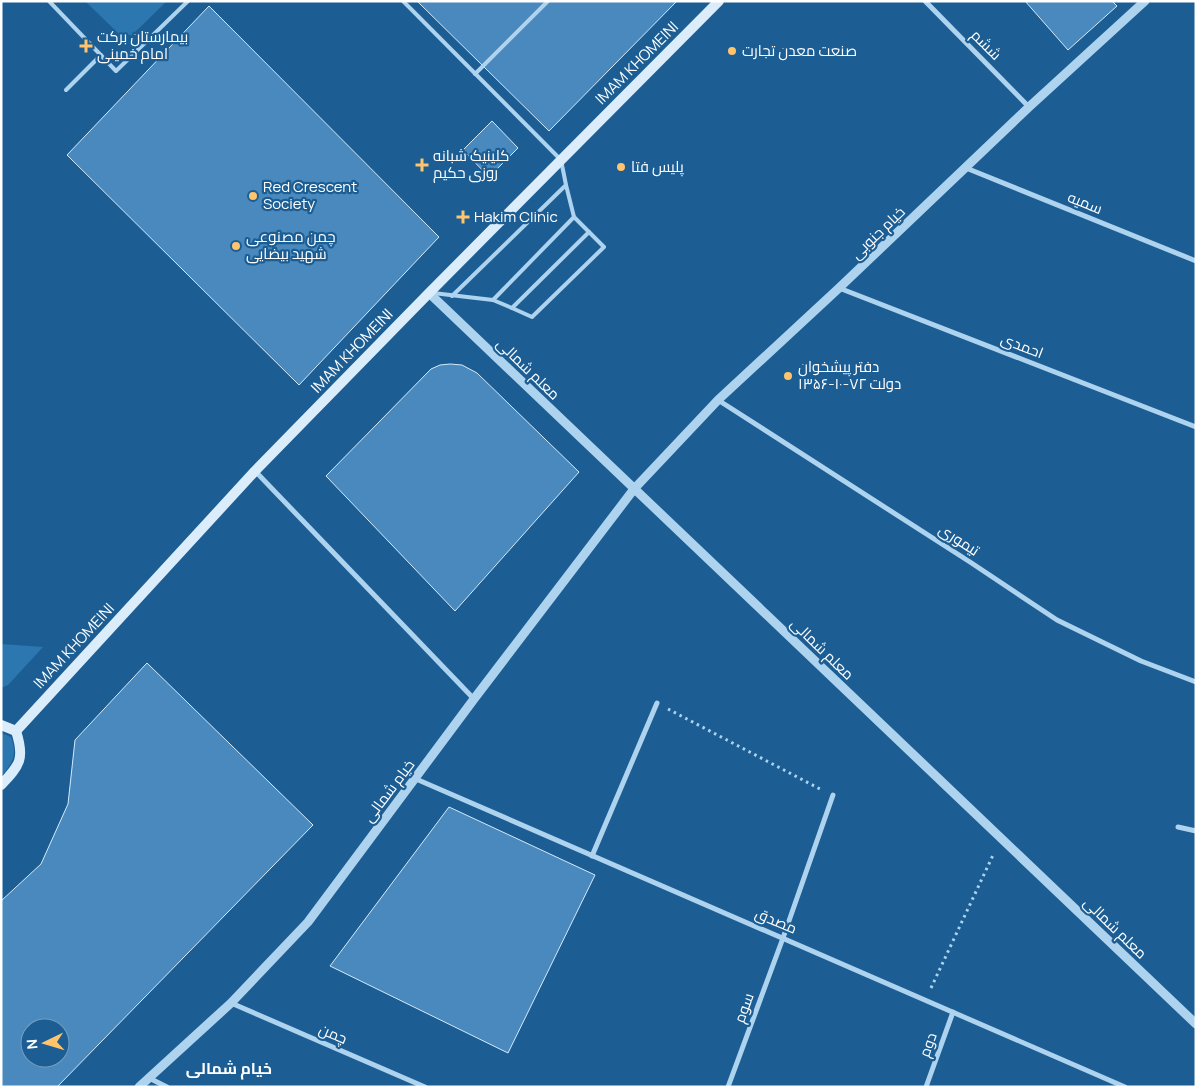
<svg xmlns="http://www.w3.org/2000/svg" width="1197" height="1088" viewBox="0 0 1197 1088" font-family="Manrope,Cairo,sans-serif">
	<style>
		.green { fill: #2c77b0 }
		.building { fill: #4989bd; stroke: #d4eafb; fill-rule: evenodd }
		.lines { fill: none; stroke-linecap: round; stroke-linejoin: round }
		.path { stroke: #aed3ef; stroke-width: 3; stroke-dasharray: 2.5 4; stroke-linecap: butt }
		.service { stroke: #aed3ef; stroke-width: 4 }
		.minor { stroke: #aed3ef; stroke-width: 5 }
		.tertiary { stroke: #aed3ef; stroke-width: 9 }
		.secondary { stroke: #dbecfb; stroke-width: 10 }
		.poi-dot { fill: #ffc46c; stroke: #1c5e94; stroke-width: 2 }
		.labels { text-anchor: middle; stroke-width: 4.5; stroke-linejoin: round; paint-order: stroke }
		.poi-label { font-size: 15px; fill: #fff; stroke: #1c5e94; text-anchor: start }
		.street-label { font-size: 15px; fill: #fff; stroke: #1c5e94 }
		.neighbourhood-label { font-size: 16px; font-weight: bold; fill: #fff; stroke: #1c5e94 }
	</style>
	<rect width="100%" height="100%" fill="#1c5e94"/>
	<g class="green">
		<polygon points="85,1 167,1 132,35 123,35 118,33"/>
		<polygon points="1,644 43,647 8,685 1,688"/>
		<path d="M1 733 11 737C17 754 14 762 1 776Z"/>
	</g>
	<g class="building">
		<polygon points="417,1 677,1 549,131"/>
		<polygon points="1025,1 1112,1 1117,6 1068,50"/>
		<polygon points="209,6 439,237 299,385 67,155"/>
		<polygon points="492,121 518,148 489,177 463,150"/>
		<polygon points="450,364 462,365 477,373 579,472 455,611 326,476 431,369 440,365"/>
		<path d="M147 663 313 825 57 1087H1V901L41 864 68 804 75 740ZM30 1028H60V1058H30Z"/>
		<polygon points="449,807 595,875 508,1053 330,966"/>
	</g>
	<g class="lines">
		<g class="path">
			<polyline points="668,709 820,789"/>
			<polyline points="931,988 994,853"/>
		</g>
		<g class="service">
			<polyline points="49,1 116,71 188,1"/>
			<polyline points="403,1 561,160 566,185 452,296"/>
			<polyline points="475,74 548,1"/>
			<polyline points="66,90 101,55"/>
			<polyline points="433,293 493,300 512,308 589,232 574,217"/>
			<polyline points="493,300 574,217 566,185"/>
			<polyline points="512,308 532,317 604,247 589,232"/>
		</g>
		<g class="minor">
			<polyline points="925,1 1029,107"/>
			<polyline points="966,168 1196,261"/>
			<polyline points="839,288 1196,427"/>
			<polyline points="718,400 970,562 1057,620 1141,661 1196,682"/>
			<polyline points="255,471 474,699"/>
			<polyline points="416,779 1125,1087"/>
			<polyline points="1178,827 1196,831"/>
			<polyline points="592,856 657,703"/>
			<polyline points="231,1003 425,1087"/>
			<polyline points="149,1078 167,1087"/>
			<polyline points="728,1087 783,938 833,795"/>
			<polyline points="926,1087 953,1012"/>
		</g>
		<g class="tertiary">
			<polyline points="429,293 1196,1024"/>
			<polyline points="139,1087 231,1003 308,922 474,699 634,489 718,400 839,288 1029,107 1145,1"/>
		</g>
		<g class="secondary">
			<polyline points="1,725 16,731"/>
			<polyline points="16,731 255,471 429,293 719,1"/>
			<path d="M1 785C20 765 25 759 16 731"/>
		</g>
	</g>
	<g class="poi-dot">
		<path d="M83.5 38.5h5v5h5v5h-5v5h-5v-5h-5v-5h5z"/>
		<circle cx="732" cy="51" r="5"/>
		<path d="M419.5 157.5h5v5h5v5h-5v5h-5v-5h-5v-5h5z"/>
		<circle cx="621" cy="167" r="5"/>
		<circle cx="253" cy="196" r="5"/>
		<path d="M460.5 209.5h5v5h5v5h-5v5h-5v-5h-5v-5h5z"/>
		<circle cx="236" cy="246" r="5"/>
		<circle cx="788" cy="376" r="5"/>
	</g>
	<g class="labels">
		<g class="poi-label">
			<text x="97" y="42">بیمارستان برکت<tspan x="97" dy="17">امام خمینی</tspan></text>
			<text x="742" y="56">صنعت معدن تجارت</text>
			<text x="433" y="161">کلینیک شبانه<tspan x="433" dy="17">روزی حکیم</tspan></text>
			<text x="631" y="172">پلیس فتا</text>
			<text x="263" y="192">Red Crescent<tspan x="263" dy="17">Society</tspan></text>
			<text x="474" y="222">Hakim Clinic</text>
			<text x="246" y="242">چمن مصنوعی<tspan x="246" dy="17">شهید بیضایی</tspan></text>
			<text x="798" y="372">دفتر پیشخوان<tspan x="798" dy="17">دولت ۷۲-۱۰-۱۳۵۶</tspan></text>
		</g>
		<g class="street-label">
			<text transform="translate(986 45) rotate(45)" y="5">ششم</text>
			<text transform="translate(637 63) rotate(-45)" y="5">IMAM KHOMEINI</text>
			<text transform="translate(1085 203) rotate(22)" y="5">سميه</text>
			<text transform="translate(878 233) rotate(-44)" y="5">خیام جنوبی</text>
			<text transform="translate(1022 346) rotate(21)" y="5">احمدی</text>
			<text transform="translate(352 351) rotate(-46)" y="5">IMAM KHOMEINI</text>
			<text transform="translate(528 369) rotate(44)" y="5">معلم شمالی</text>
			<text transform="translate(959 540) rotate(33)" y="5">تیموری</text>
			<text transform="translate(74 646) rotate(-47)" y="5">IMAM KHOMEINI</text>
			<text transform="translate(822 649) rotate(44)" y="5">معلم شمالی</text>
			<text transform="translate(389 791) rotate(-53)" y="5">خیام شمالی</text>
			<text transform="translate(776 921) rotate(23)" y="5">مصدق</text>
			<text transform="translate(1115 928) rotate(44)" y="5">معلم شمالی</text>
			<text transform="translate(744 1008) rotate(-70)" y="5">سوم</text>
			<text transform="translate(333 1034) rotate(23)" y="5">چمن</text>
			<text transform="translate(928 1045) rotate(-70)" y="5">دوم</text>
		</g>
		<g class="neighbourhood-label">
			<text x="229" y="1074">خیام شمالی</text>
		</g>
	</g>
	<rect width="1197" height="1088" fill="none" stroke="#ffffff" stroke-width="5"/>
	<g transform="translate(45 1043) rotate(265)"><circle r="24" fill="#1c5e94" stroke="#779ebf"/>
	<path d="M0-4L9 19L0 12L-9 19Z" fill="#ffc46c"/>
	<text y="-8" font-size="14" font-weight="bold" text-anchor="middle" fill="#ffffff">N</text>
	</g>
</svg>
